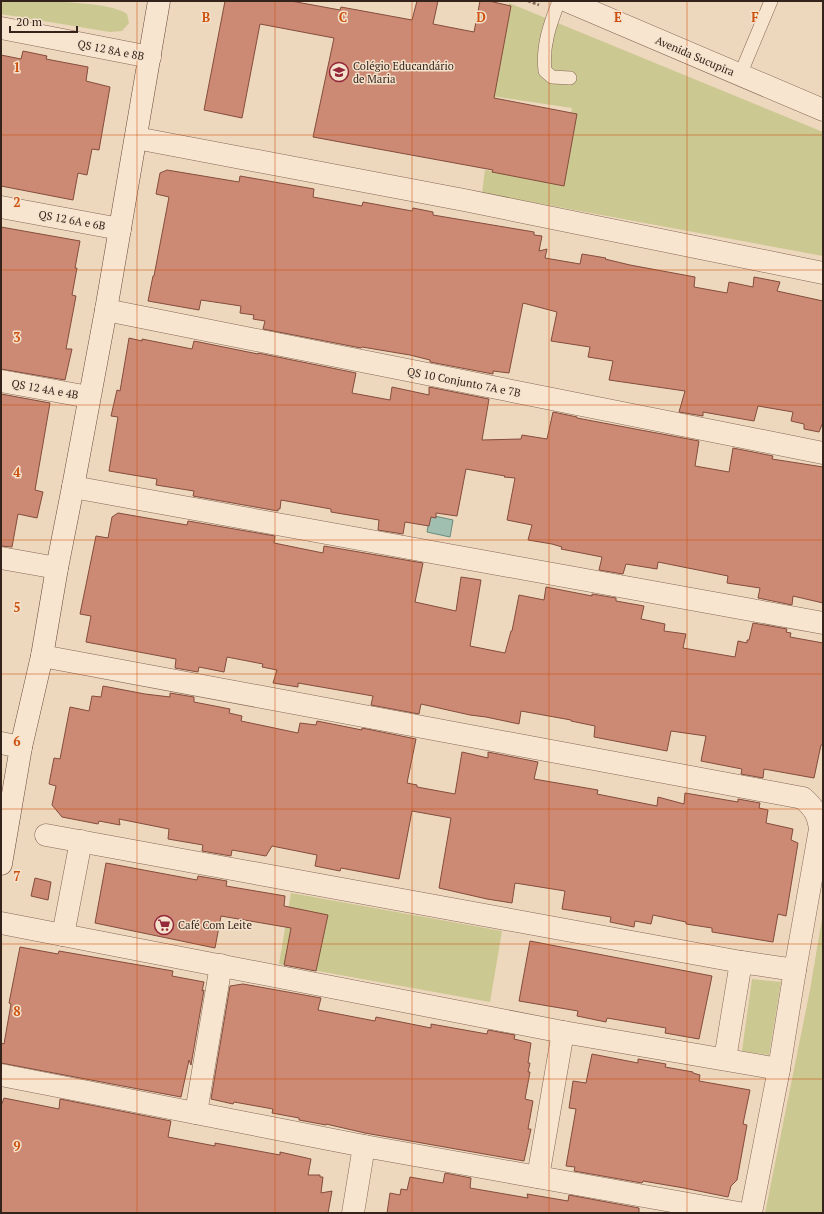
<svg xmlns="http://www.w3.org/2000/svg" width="824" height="1214" viewBox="0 0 824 1214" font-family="'PT Serif',serif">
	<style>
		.green { fill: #cbc891 }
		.water { fill: #a1bfb1; stroke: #698c7d }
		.building { fill: #cc8973; stroke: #844d3c }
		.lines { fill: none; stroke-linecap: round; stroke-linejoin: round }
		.lane-casing { stroke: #856756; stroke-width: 14 }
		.street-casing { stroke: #856756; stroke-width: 23 }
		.secondary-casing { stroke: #66493a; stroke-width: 23 }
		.path { stroke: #856756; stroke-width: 2.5; stroke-dasharray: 3 2; stroke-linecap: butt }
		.lane { stroke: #f8e5d0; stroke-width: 13 }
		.street { stroke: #f8e5d0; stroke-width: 22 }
		.secondary { stroke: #f8e5d0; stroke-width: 22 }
		.grid { fill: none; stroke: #cd510e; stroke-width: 1; stroke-opacity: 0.55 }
		.labels { text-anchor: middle; stroke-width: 3; stroke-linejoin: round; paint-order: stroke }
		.street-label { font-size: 11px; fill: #34231b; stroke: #f5e2cc }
		.poi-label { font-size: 11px; fill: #34231b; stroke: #f5e2cc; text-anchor: start }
		.grid-label { font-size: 13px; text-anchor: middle; font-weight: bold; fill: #cd510e; stroke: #f5e2cc; stroke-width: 3; stroke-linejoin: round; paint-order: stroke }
	</style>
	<rect width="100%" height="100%" fill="#edd7bd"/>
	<g class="green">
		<path d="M1 1C29 1 109 0 127 14L129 23 122 31 110 32 1 14Z"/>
		<polygon points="509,3 823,132 823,256 482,193 485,170 559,181 572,108 491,96 503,49"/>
		<polygon points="291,893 502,931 490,1002 279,964"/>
		<polygon points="823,913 823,1213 765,1213 810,990"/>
		<polygon points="752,979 781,982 769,1055 742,1051"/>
	</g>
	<polygon class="water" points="430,515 453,520 450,537 427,532"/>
	<g class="building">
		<polygon points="225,1 291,1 340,10 341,7 412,20 417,1 438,1 433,24 474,32 480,1 489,1 511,6 494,98 577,114 564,186 492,172 493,170 313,137 334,38 260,24 242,118 204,110"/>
		<polygon points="23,51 47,56 46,59 88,67 86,81 110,87 99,150 92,149 87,175 78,173 73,200 1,186 1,55 21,59"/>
		<polygon points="167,170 239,182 240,176 314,189 313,197 362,206 363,202 412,211 413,208 433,212 433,215 534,232 534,235 542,236 539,251 547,249 545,258 580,264 582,254 606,258 605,259 630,265 695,277 694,287 727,293 729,282 753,287 754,277 780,282 777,291 823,301 823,422 819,432 804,429 804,424 791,421 793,412 758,406 754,421 703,412 703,416 679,412 685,391 609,380 613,361 588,357 590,347 551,341 557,312 523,303 509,373 493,371 493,374 430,362 430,360 410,355 362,347 361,348 263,329 265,321 253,319 254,315 240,313 241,306 201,300 199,310 148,301 153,276 154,276 169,197 156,194 160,173"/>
		<polygon points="1,227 80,241 75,268 77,268 72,295 76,296 66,349 72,349 65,380 1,369"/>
		<polygon points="129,338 142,341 142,339 192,349 194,341 258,354 258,353 356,373 352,393 390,400 392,387 429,395 429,387 489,399 482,440 521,439 522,435 547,439 553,412 577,417 577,418 699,441 695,466 729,472 733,448 773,456 772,459 823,467 823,603 793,596 792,605 758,598 760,588 727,583 728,576 658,562 657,569 626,564 623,574 599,570 602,557 561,549 562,547 552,544 528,540 532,525 507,520 515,478 504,477 505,476 466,469 457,516 436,513 436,518 431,517 429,526 405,522 403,534 378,530 379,520 331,512 331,509 281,500 280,509 278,509 278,511 193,496 194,491 156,485 157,479 109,471 118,417 111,416 117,390 120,391"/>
		<polygon points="1,394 50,403 35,490 43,492 37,518 18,514 12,547 1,546"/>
		<polygon points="118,513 187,525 188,521 275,536 274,543 323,553 324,546 423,563 415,602 456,611 461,577 481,580 470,646 505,653 511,631 512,631 519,595 544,600 546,587 592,596 592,594 616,598 616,601 644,606 641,619 665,624 664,631 686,634 683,648 735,657 738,641 747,643 747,640 749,640 753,623 787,629 786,632 791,633 790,637 823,643 823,745 821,745 814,778 764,769 763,778 741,774 742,769 701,761 706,736 671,731 667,751 594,737 595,726 571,721 571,720 521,711 519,724 486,717 470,715 421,704 419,714 371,705 373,696 298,683 298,687 273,683 277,670 262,667 263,664 227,657 224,672 199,667 198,672 175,668 176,659 86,642 91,616 80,614 96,536 108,538 112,517"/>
		<polygon points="103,686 145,694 170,697 170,693 194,697 194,702 230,709 229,713 242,716 241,721 298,733 300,723 316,725 317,721 362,730 362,728 416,739 407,783 417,785 417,787 455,794 462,752 488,758 488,752 538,762 534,779 598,790 597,794 657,806 658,797 684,804 685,793 738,802 738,799 760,803 759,808 768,810 766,823 793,829 791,840 798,843 786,916 778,914 773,942 712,932 712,928 686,924 686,922 653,915 651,924 635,921 634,927 610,922 611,917 562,909 565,891 515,883 512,903 487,899 439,888 451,818 412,811 399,879 341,868 340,871 315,866 317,855 272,846 266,856 232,850 231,856 202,851 203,845 168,839 169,829 119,819 120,825 99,821 98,824 62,817 52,805 56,786 49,784 54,758 60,759 70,707 89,711 92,696 101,697"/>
		<polygon points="106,863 197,880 198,876 227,881 226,886 285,896 284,906 328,915 316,971 284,965 291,928 221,916 215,948 95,923"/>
		<polygon points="35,878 51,882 48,900 31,896"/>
		<polygon points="530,941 712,976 699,1039 665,1033 666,1028 607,1018 606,1022 577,1016 578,1011 519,1001"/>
		<polygon points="20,947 58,954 59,951 173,971 172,976 204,982 202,991 204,990 191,1065 189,1060 181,1097 1,1063 1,1043 4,1044 11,1004 9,1003"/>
		<polygon points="243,984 321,998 318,1010 375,1021 376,1017 431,1028 431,1024 487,1034 488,1030 515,1035 514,1039 531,1043 528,1063 530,1063 528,1072 530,1072 525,1099 533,1101 528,1129 531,1129 524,1161 365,1133 326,1124 326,1125 299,1120 299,1118 272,1113 273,1109 234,1102 233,1104 211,1099 230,986"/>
		<polygon points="592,1054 638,1063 638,1059 666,1064 665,1067 693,1072 693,1073 700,1075 699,1081 750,1090 743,1124 747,1125 737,1180 731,1186 728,1197 684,1188 643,1181 642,1183 574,1171 575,1167 566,1166 576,1109 569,1108 573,1081 586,1083"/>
		<polygon points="4,1098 59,1109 60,1099 171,1121 168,1137 215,1146 215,1143 280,1155 280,1152 311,1159 308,1175 320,1175 320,1177 323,1177 321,1193 332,1191 328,1213 1,1213 1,1106"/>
		<polygon points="445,1173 471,1178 470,1188 528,1198 527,1194 568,1201 569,1195 639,1208 639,1213 387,1213 390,1193 400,1195 401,1189 407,1190 410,1177 443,1183"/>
	</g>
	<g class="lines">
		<g class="lane-casing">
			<g id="lane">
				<path d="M559 1C550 24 542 46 545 71L552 77 570 78"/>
				<polyline points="740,75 771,1"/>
			</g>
		</g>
		<g class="street-casing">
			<g id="street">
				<polyline points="567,1 823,110"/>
				<polyline points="1,28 150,57"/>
				<polyline points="136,138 464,200 823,273"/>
				<polyline points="1,207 120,229"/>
				<polyline points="106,310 823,453"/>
				<polyline points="1,381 89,397"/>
				<polyline points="73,487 823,623"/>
				<polyline points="1,558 57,568"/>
				<path d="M42 656 803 798C814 808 818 814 820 829L795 970 779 1069 751 1213"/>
				<polyline points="1,743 21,747"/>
				<polyline points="46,835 741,962 795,970"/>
				<polyline points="1,923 563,1032 779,1069"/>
				<polyline points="63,935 81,841"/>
				<polyline points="725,1059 741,962"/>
				<polyline points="1,1075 364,1146 739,1213"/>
				<polyline points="196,1113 221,965"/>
				<polyline points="538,1177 563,1032"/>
				<polyline points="353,1213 364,1146"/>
			</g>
		</g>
		<g class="secondary-casing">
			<polyline id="secondary" points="1,864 21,747 42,656 57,568 73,487 106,310 159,1"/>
		</g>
		<polyline class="path" points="528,1 539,5"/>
		<use href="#lane" class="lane"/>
		<use href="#street" class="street"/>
		<use href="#secondary" class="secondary"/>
	</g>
	<path class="grid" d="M137 1V1213M275 1V1213M412 1V1213M549 1V1213M687 1V1213M1 135H823M1 270H823M1 405H823M1 540H823M1 674H823M1 809H823M1 944H823M1 1079H823"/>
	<defs>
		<g id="university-ring" transform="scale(1)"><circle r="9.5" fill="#f5e2cc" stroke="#94273a" stroke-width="1.5"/><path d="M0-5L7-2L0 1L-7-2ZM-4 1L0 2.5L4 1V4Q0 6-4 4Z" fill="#94273a"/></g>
		<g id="supermarket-ring" transform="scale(1)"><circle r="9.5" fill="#f5e2cc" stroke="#94273a" stroke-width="1.5"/><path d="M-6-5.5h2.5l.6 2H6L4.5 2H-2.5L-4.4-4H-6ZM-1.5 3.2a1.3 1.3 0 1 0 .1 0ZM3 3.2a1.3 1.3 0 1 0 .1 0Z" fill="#94273a"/></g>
	</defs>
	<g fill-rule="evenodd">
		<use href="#university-ring" x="339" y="72"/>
		<use href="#supermarket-ring" x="164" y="925"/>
	</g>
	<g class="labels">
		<g class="street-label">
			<text transform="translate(111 50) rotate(11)" y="4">QS 12 8A e 8B</text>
			<text transform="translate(695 56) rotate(23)" y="4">Avenida Sucupira</text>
			<text transform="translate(72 220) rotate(10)" y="4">QS 12 6A e 6B</text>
			<text transform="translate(464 382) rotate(11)" y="4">QS 10 Conjunto 7A e 7B</text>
			<text transform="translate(45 389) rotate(10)" y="4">QS 12 4A e 4B</text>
		</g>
		<g class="poi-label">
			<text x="353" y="70">Colégio Educandário<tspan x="353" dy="13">de Maria</tspan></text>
			<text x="178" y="929">Café Com Leite</text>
		</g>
	</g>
	<g class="grid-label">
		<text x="206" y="22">B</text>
		<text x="343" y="22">C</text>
		<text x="481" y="22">D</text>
		<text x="618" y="22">E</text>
		<text x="755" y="22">F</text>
		<text x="17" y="72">1</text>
		<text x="17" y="207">2</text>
		<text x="17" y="342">3</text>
		<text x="17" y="477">4</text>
		<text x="17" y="612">5</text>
		<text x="17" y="746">6</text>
		<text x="17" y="881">7</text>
		<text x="17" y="1016">8</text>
		<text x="17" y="1151">9</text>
	</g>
	<rect width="824" height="1214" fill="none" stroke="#34231b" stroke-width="4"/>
	<path d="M10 26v6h67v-6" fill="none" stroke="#34231b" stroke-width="2"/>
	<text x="16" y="26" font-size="12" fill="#34231b" stroke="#f5e2cc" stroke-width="3" paint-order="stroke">20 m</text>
</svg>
